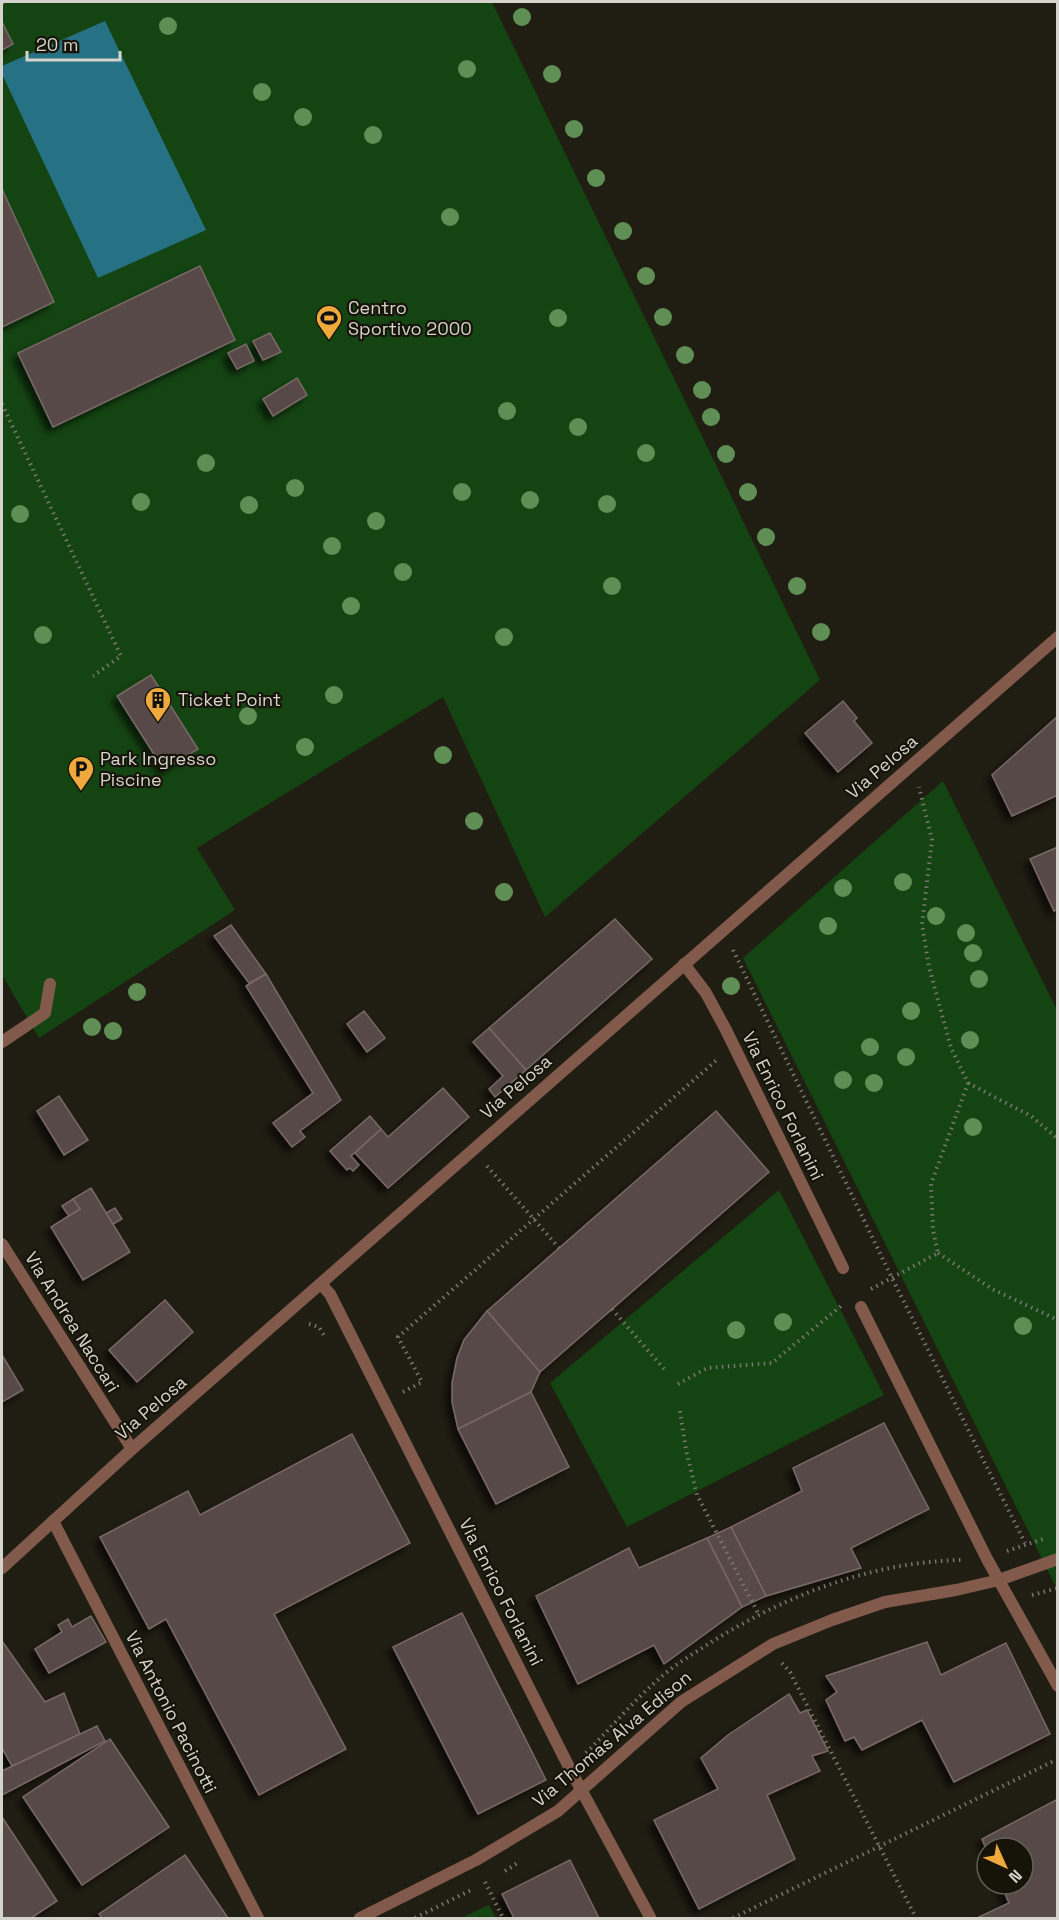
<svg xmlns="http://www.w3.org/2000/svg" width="1059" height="1920" viewBox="0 0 1059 1920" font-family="'Space Grotesk',sans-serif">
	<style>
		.green { fill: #144412 }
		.water { fill: #277184 }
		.building { fill: #574846; stroke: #786866; stroke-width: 1.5; filter: url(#shadow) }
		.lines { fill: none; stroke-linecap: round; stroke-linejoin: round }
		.path { stroke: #79776e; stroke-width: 4; stroke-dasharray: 1.5 4.5; stroke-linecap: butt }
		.service { stroke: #825a4c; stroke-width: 12 }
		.minor { stroke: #825a4c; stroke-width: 12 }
		.tree { fill: #5f8f55 }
		.labels { text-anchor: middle; stroke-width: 4.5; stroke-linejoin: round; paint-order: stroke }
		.poi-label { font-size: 18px; fill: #d5d4cc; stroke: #161409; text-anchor: start }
		.street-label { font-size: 18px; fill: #d5d4cc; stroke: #161409 }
	</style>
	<defs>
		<filter id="shadow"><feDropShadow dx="-5.5" dy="5.5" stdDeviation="3" flood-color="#0009"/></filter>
	</defs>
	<rect width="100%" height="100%" fill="#201d12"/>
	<g class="green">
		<polygon points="2,2 492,2 820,680 545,917 443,697 197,848 235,910 39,1038 2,975"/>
		<polygon points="943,781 1057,1010 1057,1589 743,958"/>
		<polygon points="779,1190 884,1395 627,1527 550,1383"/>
		<polygon points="489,1905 496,1918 461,1918"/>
	</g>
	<polygon class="water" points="105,21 206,230 98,278 2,74 2,66"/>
	<g class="building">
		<polygon points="2,22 13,44 2,50"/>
		<polygon points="2,189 54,302 2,327"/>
		<polygon points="200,266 235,340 53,427 18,353"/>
		<polygon points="270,333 281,352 263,360 253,341"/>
		<polygon points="246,344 254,361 237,369 228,353"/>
		<polygon points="297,378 307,395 273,416 263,399"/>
		<polygon points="151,675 198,749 164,770 117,696"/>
		<polygon points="843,701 857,718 854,721 872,743 838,772 805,733"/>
		<polygon points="1058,716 1058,795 1012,816 992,775"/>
		<polygon points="1058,847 1058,909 1054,911 1030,859"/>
		<polygon points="615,919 652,959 526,1070 489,1028"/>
		<polygon points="231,925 266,974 249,983 214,936"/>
		<polygon points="266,974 341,1100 300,1131 305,1137 292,1147 273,1123 313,1093 246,986"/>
		<polygon points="364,1011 385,1038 367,1052 347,1024"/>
		<polygon points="489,1028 526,1070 495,1097 489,1089 503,1076 473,1042"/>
		<polygon points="443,1088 469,1117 388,1188 355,1153 381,1129 388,1137"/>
		<polygon points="59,1096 88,1140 64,1155 37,1111"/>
		<polygon points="716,1111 769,1172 540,1372 487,1311"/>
		<polygon points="370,1116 381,1129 351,1156 359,1165 353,1171 350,1168 347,1170 330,1151"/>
		<polygon points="91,1188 130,1252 83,1280 51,1227 80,1209 73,1199"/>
		<polygon points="73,1199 80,1209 69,1216 62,1206"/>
		<polygon points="115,1208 122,1219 113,1224 106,1213"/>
		<polygon points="165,1300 193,1332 137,1382 109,1350"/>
		<polygon points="487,1311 540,1372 531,1392 458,1429 452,1402 452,1383 457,1358 464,1340"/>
		<polygon points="2,1355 23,1390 2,1402"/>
		<polygon points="531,1392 569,1467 496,1504 458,1429"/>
		<polygon points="884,1423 929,1509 851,1548 861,1568 766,1596 731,1527 802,1491 793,1468"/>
		<polygon points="352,1434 410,1543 274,1614 346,1749 259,1795 166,1619 149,1629 100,1537 188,1491 200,1515"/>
		<polygon points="731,1527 766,1596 742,1607 707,1538"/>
		<polygon points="707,1538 742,1607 664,1664 654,1645 578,1684 536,1596 629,1548 639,1568"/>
		<polygon points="462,1613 546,1780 478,1814 393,1647"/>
		<polygon points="91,1616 106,1642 49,1673 35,1649 62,1632 58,1625 68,1619 72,1627"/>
		<polygon points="2,1641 45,1702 64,1693 80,1734 12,1766 2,1748"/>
		<polygon points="927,1642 941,1675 1006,1643 1050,1734 954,1782 922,1720 862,1750 854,1737 845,1741 826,1700 837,1692 826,1676"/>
		<polygon points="789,1694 800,1713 807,1710 828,1751 812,1756 820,1771 767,1795 795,1859 699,1909 654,1820 718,1789 701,1758 728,1735"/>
		<polygon points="97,1726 105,1741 2,1795 2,1771"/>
		<polygon points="110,1739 169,1827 82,1885 23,1797"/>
		<polygon points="1058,1799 1058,1918 977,1918 1009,1903 1001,1884 1023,1884 1023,1848 987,1848 987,1851 982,1839"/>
		<polygon points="2,1817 57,1901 31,1918 2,1918"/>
		<polygon points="185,1855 228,1918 102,1918 99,1914"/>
		<polygon points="570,1860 599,1918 514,1918 502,1894"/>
	</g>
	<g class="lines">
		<g class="path">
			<polyline points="2,3 4,2"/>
			<polyline points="2,404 121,656 93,676"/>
			<polyline points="733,950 892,1278 1025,1543"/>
			<polyline points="968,1083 1031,1116 1058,1139"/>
			<polyline points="487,1166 559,1248"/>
			<polyline points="938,1253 992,1289 1058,1320"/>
			<polyline points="871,1289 938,1253 933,1230 931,1184 968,1083 951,1048 929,967 922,924 932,840 919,787"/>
			<polyline points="612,1309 664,1369"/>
			<polyline points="309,1324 319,1327 325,1337"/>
			<polyline points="678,1384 707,1368 772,1363 841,1306"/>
			<polyline points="403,1392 422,1382 398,1337 718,1059"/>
			<polyline points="680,1411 686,1450 697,1495 759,1615"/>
			<polyline points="1007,1551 1043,1539"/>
			<polyline points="1032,1595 1058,1588"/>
			<polyline points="782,1663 790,1672 916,1918"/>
			<path d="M586 1753C611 1728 633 1701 660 1678 675 1664 695 1653 713 1641 789 1594 872 1562 962 1560"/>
			<polyline points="505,1871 519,1862"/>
			<polyline points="485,1882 503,1918"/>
			<polyline points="415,1918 473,1889"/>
			<polyline points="733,1918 1058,1759"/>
		</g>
		<polyline class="service" points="2,1042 45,1013 50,984"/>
		<g class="minor">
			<polyline points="684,964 706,993 726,1030 843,1268"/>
			<polyline points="2,1244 132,1449"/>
			<polyline points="321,1284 330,1294 570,1769 650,1917"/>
			<polyline points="861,1307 987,1559 1058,1686"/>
			<polyline points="53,1521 258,1918"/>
			<polyline points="2,1568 132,1449 1058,637"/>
			<polyline points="360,1918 476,1860 558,1811 681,1702 773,1644 832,1620 885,1602 956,1590 999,1580 1058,1559"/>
		</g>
	</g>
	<g class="tree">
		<circle cx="522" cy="17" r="9"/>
		<circle cx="168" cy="26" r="9"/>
		<circle cx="467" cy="69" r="9"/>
		<circle cx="552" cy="74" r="9"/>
		<circle cx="262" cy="92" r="9"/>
		<circle cx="303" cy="117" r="9"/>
		<circle cx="574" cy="129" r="9"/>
		<circle cx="373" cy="135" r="9"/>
		<circle cx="596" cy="178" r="9"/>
		<circle cx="450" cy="217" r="9"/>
		<circle cx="623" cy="231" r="9"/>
		<circle cx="646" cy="276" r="9"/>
		<circle cx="663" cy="317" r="9"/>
		<circle cx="558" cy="318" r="9"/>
		<circle cx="685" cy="355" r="9"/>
		<circle cx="702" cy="390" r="9"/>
		<circle cx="507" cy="411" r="9"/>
		<circle cx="711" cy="417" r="9"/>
		<circle cx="578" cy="427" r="9"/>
		<circle cx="646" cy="453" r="9"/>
		<circle cx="726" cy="454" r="9"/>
		<circle cx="206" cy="463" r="9"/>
		<circle cx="295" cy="488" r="9"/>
		<circle cx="462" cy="492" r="9"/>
		<circle cx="748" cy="492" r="9"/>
		<circle cx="530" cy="500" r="9"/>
		<circle cx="141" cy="502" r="9"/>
		<circle cx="607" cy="504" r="9"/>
		<circle cx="249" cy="505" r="9"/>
		<circle cx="20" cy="514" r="9"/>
		<circle cx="376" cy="521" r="9"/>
		<circle cx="766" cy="537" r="9"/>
		<circle cx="332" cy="546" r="9"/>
		<circle cx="403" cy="572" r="9"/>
		<circle cx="612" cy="586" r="9"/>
		<circle cx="797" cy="586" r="9"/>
		<circle cx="351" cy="606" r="9"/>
		<circle cx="821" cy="632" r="9"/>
		<circle cx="43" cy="635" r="9"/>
		<circle cx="504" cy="637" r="9"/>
		<circle cx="334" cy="695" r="9"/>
		<circle cx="248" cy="716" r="9"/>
		<circle cx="305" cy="747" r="9"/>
		<circle cx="443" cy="755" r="9"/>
		<circle cx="474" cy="821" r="9"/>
		<circle cx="903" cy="882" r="9"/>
		<circle cx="843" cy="888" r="9"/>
		<circle cx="504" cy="892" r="9"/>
		<circle cx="936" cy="916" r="9"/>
		<circle cx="828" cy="926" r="9"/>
		<circle cx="966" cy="933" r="9"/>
		<circle cx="973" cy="953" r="9"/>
		<circle cx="979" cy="979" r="9"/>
		<circle cx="731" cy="986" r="9"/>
		<circle cx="137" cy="992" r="9"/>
		<circle cx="911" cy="1011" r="9"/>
		<circle cx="92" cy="1027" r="9"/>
		<circle cx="113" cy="1031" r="9"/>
		<circle cx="970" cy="1040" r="9"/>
		<circle cx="870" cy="1047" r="9"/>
		<circle cx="906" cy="1057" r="9"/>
		<circle cx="843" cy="1080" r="9"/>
		<circle cx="874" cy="1083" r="9"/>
		<circle cx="973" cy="1127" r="9"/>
		<circle cx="783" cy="1322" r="9"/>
		<circle cx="1023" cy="1326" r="9"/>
		<circle cx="736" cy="1330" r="9"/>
	</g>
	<defs>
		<g id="stadium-pin" transform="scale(1.35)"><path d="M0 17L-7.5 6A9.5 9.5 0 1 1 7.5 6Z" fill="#eea83c" stroke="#161409"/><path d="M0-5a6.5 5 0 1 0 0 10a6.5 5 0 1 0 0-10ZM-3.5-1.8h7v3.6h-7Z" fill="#111"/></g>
		<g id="building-pin" transform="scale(1.35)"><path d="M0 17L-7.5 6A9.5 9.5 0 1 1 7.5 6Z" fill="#eea83c" stroke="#161409"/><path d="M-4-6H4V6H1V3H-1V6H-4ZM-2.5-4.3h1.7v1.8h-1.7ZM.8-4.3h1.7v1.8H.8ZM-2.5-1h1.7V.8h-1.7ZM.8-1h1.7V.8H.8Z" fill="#111"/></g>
		<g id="parking-pin" transform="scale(1.35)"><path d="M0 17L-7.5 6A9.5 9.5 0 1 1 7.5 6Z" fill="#eea83c" stroke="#161409"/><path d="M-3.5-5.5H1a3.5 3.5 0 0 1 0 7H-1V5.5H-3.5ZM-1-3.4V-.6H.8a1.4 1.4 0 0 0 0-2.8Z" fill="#111"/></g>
	</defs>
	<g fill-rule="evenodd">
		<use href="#stadium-pin" x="329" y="318"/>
		<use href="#building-pin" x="158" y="700"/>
		<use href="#parking-pin" x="81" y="769"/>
	</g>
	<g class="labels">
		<g class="poi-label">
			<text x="348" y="314">Centro<tspan x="348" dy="21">Sportivo 2000</tspan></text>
			<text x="178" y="706">Ticket Point</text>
			<text x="100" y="765">Park Ingresso<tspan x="100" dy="21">Piscine</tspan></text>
		</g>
		<g class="street-label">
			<text transform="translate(882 767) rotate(-41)" y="6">Via Pelosa</text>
			<text transform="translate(516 1087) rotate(-41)" y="6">Via Pelosa</text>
			<text transform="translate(783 1106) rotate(64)" y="6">Via Enrico Forlanini</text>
			<text transform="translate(72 1322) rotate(58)" y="6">Via Andrea Naccari</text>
			<text transform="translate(151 1408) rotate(-41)" y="6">Via Pelosa</text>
			<text transform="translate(501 1592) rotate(63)" y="6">Via Enrico Forlanini</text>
			<text transform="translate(171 1712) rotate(63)" y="6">Via Antonio Pacinotti</text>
			<text transform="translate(612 1739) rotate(-40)" y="6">Via Thomas Alva Edison</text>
		</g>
	</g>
	<rect width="1059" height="1920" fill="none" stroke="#d5d4cc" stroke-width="6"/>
	<g transform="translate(1005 1866) rotate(135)"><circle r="28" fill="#161409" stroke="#626157" stroke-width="1.5"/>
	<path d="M0-4.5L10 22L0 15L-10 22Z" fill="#eea83c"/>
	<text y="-9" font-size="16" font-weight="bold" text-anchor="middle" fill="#d5d4cc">N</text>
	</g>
	<path d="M27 51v9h93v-9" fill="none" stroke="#d5d4cc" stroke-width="3"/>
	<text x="36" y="51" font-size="18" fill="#d5d4cc" stroke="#161409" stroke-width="4.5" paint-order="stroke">20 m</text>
</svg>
